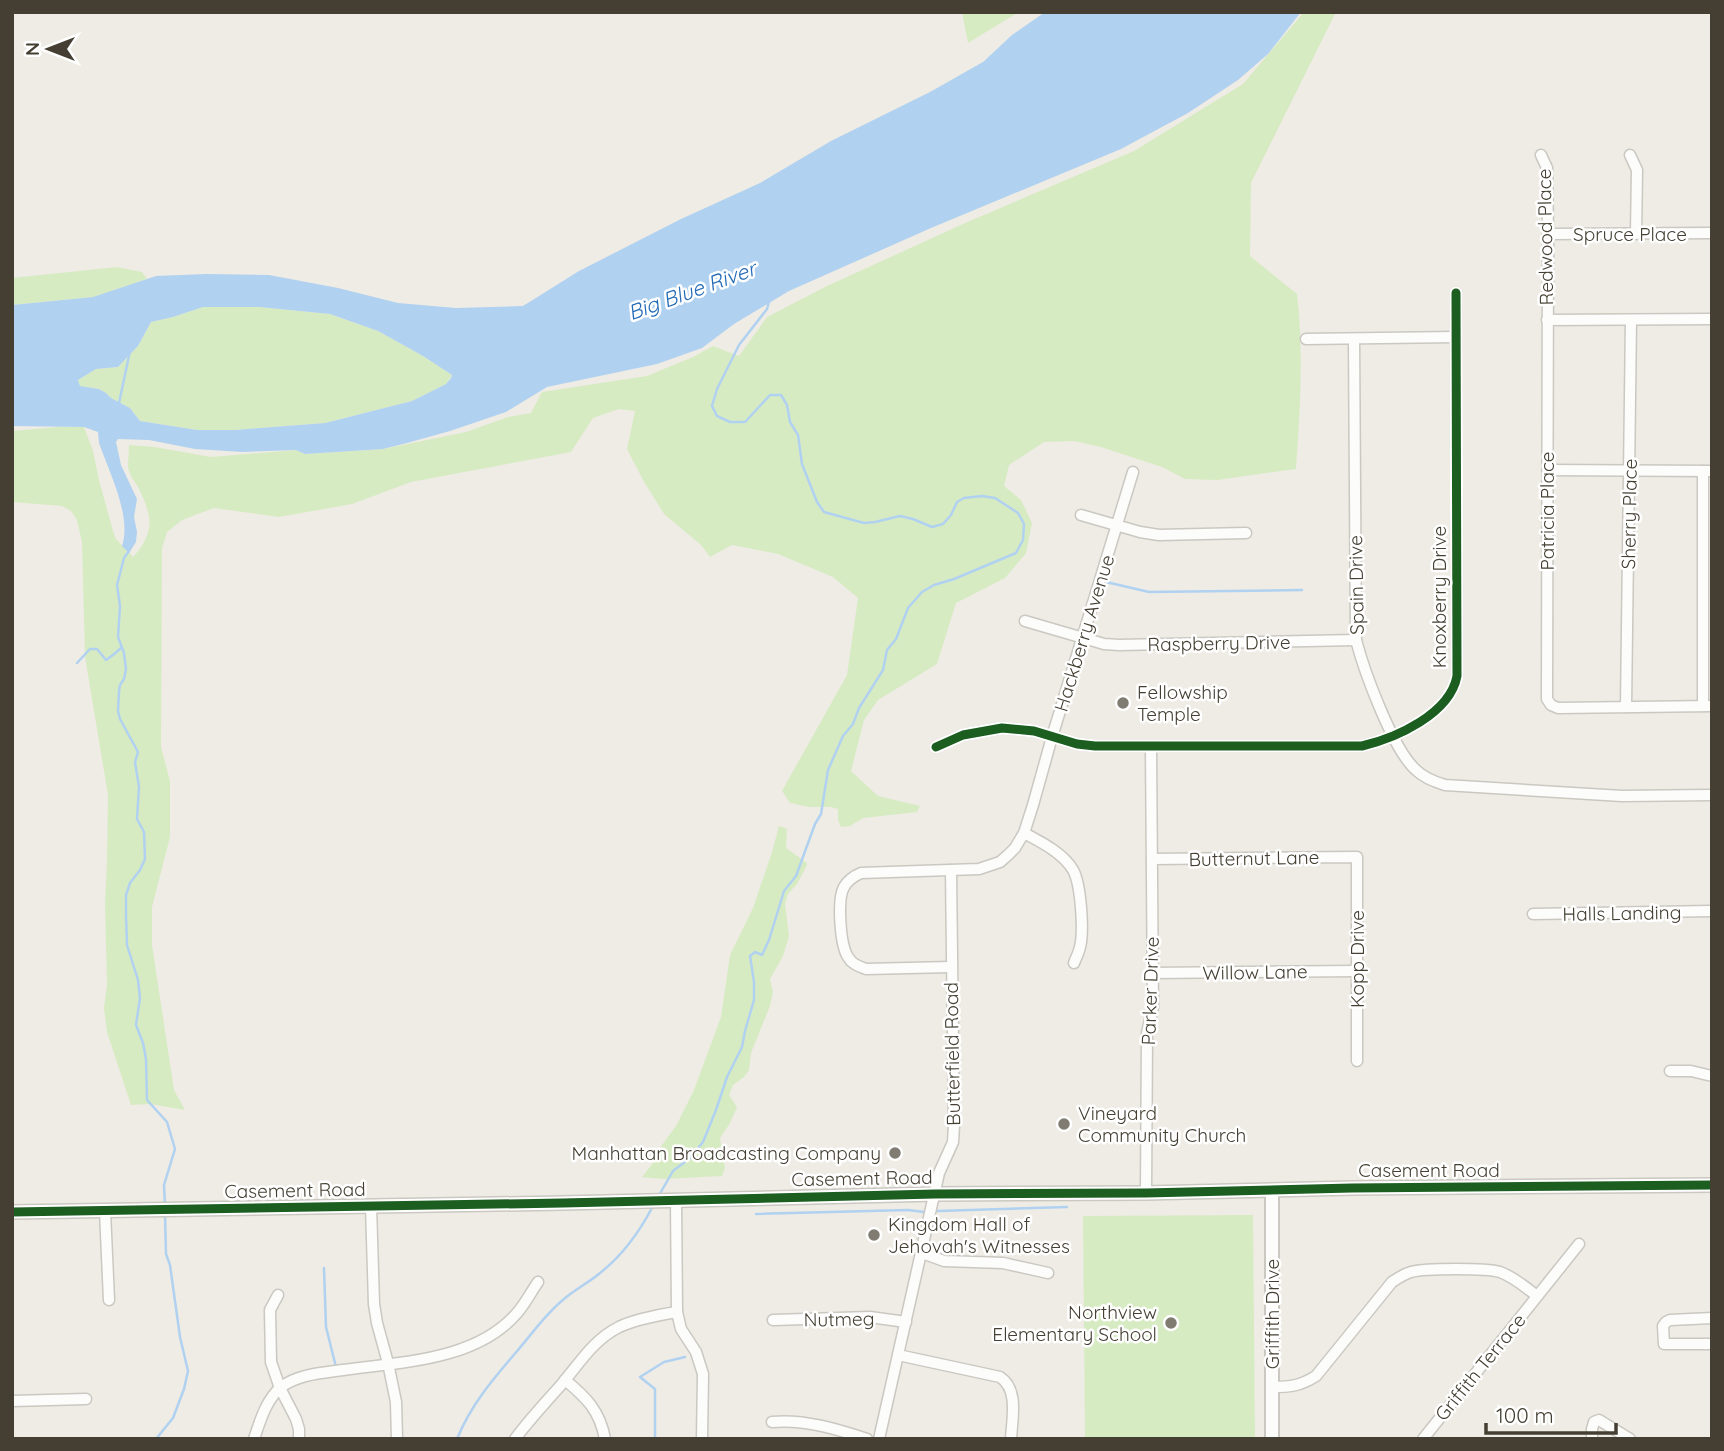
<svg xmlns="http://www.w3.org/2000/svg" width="1724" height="1451" viewBox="0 0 1724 1451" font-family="Quicksand,sans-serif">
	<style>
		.green { fill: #d7ebc2 }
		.water { fill: #b1d1f1; fill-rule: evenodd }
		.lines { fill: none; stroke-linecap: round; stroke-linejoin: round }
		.stream { stroke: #b1d1f1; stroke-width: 2.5 }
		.minor-casing { stroke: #cac8c1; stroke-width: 13 }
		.tertiary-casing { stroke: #cac8c1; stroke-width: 16 }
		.minor { stroke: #fcfcfb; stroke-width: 10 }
		.tertiary { stroke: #fcfcfb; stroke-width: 12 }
		.cycleway-casing { stroke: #fff; stroke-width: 13 }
		.cycleway { stroke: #1b5e20; stroke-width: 9 }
		.poi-dot { fill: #807c71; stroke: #fff; stroke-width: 2.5 }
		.labels { text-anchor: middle; stroke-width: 5; stroke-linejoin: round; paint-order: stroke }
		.street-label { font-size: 19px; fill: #443f32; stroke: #fff }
		.poi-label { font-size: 19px; fill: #443f32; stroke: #fff; text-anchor: start }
		.water-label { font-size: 21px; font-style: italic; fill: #236ab7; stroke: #fff }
	</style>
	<rect width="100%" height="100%" fill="#eeece5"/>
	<g class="green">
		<polygon points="962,12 1019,12 968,43"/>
		<path d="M1304 12H1336L1251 183 1250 256 1297 294C1304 352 1300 410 1296 469L1217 480 1185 479 1162 467 1101 447 1074 441 1044 442 1009 465 1004 486 1021 500 1032 523 1026 553 1005 578 956 603 937 664 878 700 864 720 851 771 878 796 920 806 917 812 863 818 850 826 841 827 838 820V809L831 807H809L790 803 782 791 847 675 858 598 833 577 778 554 732 545 710 557 701 545 664 514 643 480 627 449 635 411 619 409 593 418 571 452 411 482 352 504 279 517 214 508 182 520 167 532 162 548 161 747 170 781V837L152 907V945L174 1090 185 1110 150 1104 131 1105 107 1032 104 1008 107 985 105 904 107 862 108 795 85 657 82 542 77 520 71 511 62 506 12 502V431L59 427H84L93 451 99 480 113 531 116 539 133 557C156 532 152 515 138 487 134 481 129 474 128 467 128 460 129 452 129 445L155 447 211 457 296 450 305 454 383 449 466 432 508 417 531 413 542 392 647 376 693 357 713 346 739 356 767 317 827 286 963 224 1134 151 1243 84Z"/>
		<polygon points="117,267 142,272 147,279 93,297 12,305 12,278"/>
		<polygon points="203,307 259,307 330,314 378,331 423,356 452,375 446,384 412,401 325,423 235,430 197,430 140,421 130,408 111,398 106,393 99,389 80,386 78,380 96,369 118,367 138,346 151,322 173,317"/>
		<polygon points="779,826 787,829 786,848 807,863 807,865 797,884 788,894 785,904 789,936 783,956 770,979 773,992 770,1006 751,1053 749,1070 744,1077 733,1085 729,1095 737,1107 730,1123 720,1138 725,1168 722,1176 663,1179 642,1177 657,1158 662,1145 676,1126 694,1090 721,1017 730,955 753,908 772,852"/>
		<polygon points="1253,1215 1255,1439 1085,1439 1083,1216"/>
	</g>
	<path class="water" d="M1045 12H1301L1268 54 1238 80 1188 113 1121 149 931 228 789 291 734 324 702 348 657 364 547 387 506 412 450 431 407 443 383 449 305 454 296 450 243 452 195 449 149 440 118 439 116 442 121 465 137 499 134 517 137 532 136 542 129 553 122 546C132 516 109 472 99 443L98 432 84 427 12 426V305L93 297 156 276 206 274 269 275 338 288 398 303 456 308 523 306 579 271 681 219 760 183 831 141 930 92 983 62 1012 35ZM203 307H259L330 314 378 331 423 356 452 375 451 378 446 384 412 401 325 423 235 430H197L140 421 130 408 111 398 106 393 99 389 80 386 78 380 96 369 118 367 138 346 151 322 173 317Z"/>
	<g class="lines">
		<g class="stream">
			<polyline points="119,403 130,351"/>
			<polyline points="129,551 124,558 117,585 120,606 118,637 124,653 126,669 124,679 120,685 119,691 118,711 120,719 138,752 135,762 139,787 137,819 144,832 145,859 140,870 130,883 126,895 126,916 127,945 138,980 140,998 136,1025 143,1043 146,1059 147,1100 167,1122 175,1149 164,1185 165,1205"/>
			<polyline points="1106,582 1149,592 1302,590"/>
			<polyline points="77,663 90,649 97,649 106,660 113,655 121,648"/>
			<polyline points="658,1197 673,1171 690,1158 703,1142 716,1110 727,1077 742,1047 745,1031 754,1000 754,982 750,956 755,952 762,955 769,940 784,891 796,876 815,824 821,814 828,770 843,736 853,724 859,708 883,670 887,650 896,639 908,608 922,592 934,585 954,579 1016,553 1023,540 1024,524 1018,513 995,498 982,496 964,498 957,502 951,515 943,524 932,527 913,519 900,516 875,522 864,523 824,512 817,502 802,464 798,435 790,422 787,405 781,395 770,395 745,422 730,422 717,416 712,406 717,389 739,345 767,309 769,302"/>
			<polyline points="938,1211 1067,1207"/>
			<polyline points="756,1214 908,1210 924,1212"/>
			<polyline points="324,1268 326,1327 336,1367"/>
			<polyline points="156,1439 173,1418 184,1389 188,1371 180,1337 170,1265 166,1254 165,1215"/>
			<path d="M457 1439C471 1404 494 1378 518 1350 534 1331 549 1310 569 1295 579 1287 591 1281 600 1273 623 1255 640 1231 653 1206"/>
			<polyline points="655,1439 655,1389 640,1377 664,1362 685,1357"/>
		</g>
		<g class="minor-casing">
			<g id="minor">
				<polyline points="1541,155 1547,168 1548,234 1547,699 1551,705 1558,708 1712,706"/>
				<polyline points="1630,155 1637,170 1636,234"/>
				<polyline points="1548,234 1712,233"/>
				<polyline points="1547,320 1712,319"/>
				<polyline points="1306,339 1456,337"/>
				<path d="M1354 339 1356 640C1364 671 1393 750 1416 770 1424 778 1435 782 1445 785L1622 796 1712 795"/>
				<polyline points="1548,470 1712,471"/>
				<polyline points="1081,515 1140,532 1159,535 1246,533"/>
				<polyline points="1025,621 1104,644 1119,645 1356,640"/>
				<polyline points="1703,706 1703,471"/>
				<polyline points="1626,707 1631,320"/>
				<path d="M936 747 963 735 1002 728 1034 731 1077 744 1095 746H1362C1396 738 1450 714 1457 676L1456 293"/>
				<path d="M1024 833C1041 842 1063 853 1073 870 1081 884 1084 931 1080 947 1079 952 1076 958 1074 963"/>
				<polyline points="1152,859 1357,857 1357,1061"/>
				<polyline points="1533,914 1712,911"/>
				<path d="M951 967 866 969C858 966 852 964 848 957 840 945 837 899 844 887 848 880 854 876 861 873L979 869 1000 862 1008 855 1015 848 1024 833 1033 805 1052 737 1133 472"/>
				<polyline points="1153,973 1357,971"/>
				<polyline points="1670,1071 1691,1071 1712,1076"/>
				<polyline points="1146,1193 1147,1033 1153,1007 1151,747"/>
				<polyline points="676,1200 677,1312 681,1329 696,1352 703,1374 702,1439"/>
				<polyline points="371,1206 374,1304 377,1323 388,1363 396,1402 397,1439"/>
				<polyline points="105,1211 109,1300"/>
				<polyline points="922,1253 944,1261 1003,1263 1048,1273"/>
				<polyline points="278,1295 270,1310 271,1362 280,1388 296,1419 299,1429 299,1439"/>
				<polyline points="1712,1318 1670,1320 1666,1322 1663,1326 1664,1344 1712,1344"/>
				<polyline points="773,1320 870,1317 906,1322"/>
				<path d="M898 1355 1000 1377C1019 1389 1012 1419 1011 1439"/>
				<path d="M565 1380C586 1397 600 1411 605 1439"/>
				<path d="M1272 1387C1291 1387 1300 1386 1316 1376L1392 1282C1398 1278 1404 1274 1411 1272 1426 1268 1486 1268 1500 1272 1514 1277 1525 1287 1537 1296"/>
				<polyline points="12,1401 86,1399"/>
				<path d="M772 1422C804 1419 837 1429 867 1439"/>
				<path d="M254 1439C260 1421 266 1400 281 1387 299 1374 322 1373 343 1370 400 1362 476 1361 517 1313 525 1304 531 1292 538 1282"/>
				<path d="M515 1439C529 1420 546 1402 561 1385 579 1364 593 1340 619 1327 636 1319 658 1315 677 1312"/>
				<polyline points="879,1439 939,1173 953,1142 954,1125 951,870"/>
				<polyline points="1423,1439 1579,1244"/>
				<polyline points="1592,1439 1592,1429 1594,1422 1599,1420 1630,1439"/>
			</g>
		</g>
		<g class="tertiary-casing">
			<g id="tertiary">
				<polyline points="12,1212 563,1203 935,1194 1146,1193 1352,1188 1712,1185"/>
				<polyline points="1272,1439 1272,1190"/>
			</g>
		</g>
		<use href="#minor" class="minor"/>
		<use href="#tertiary" class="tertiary"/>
		<g class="cycleway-casing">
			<g id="cycleway">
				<path d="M936 747 963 735 1002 728 1034 731 1077 744 1095 746H1362C1396 738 1450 714 1457 676L1456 293"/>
				<polyline points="12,1212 563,1203 935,1194 1146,1193 1352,1188 1712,1185"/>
			</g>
		</g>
		<use href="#cycleway" class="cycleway"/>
	</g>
	<g class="poi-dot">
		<circle cx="1123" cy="703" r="7"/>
		<circle cx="1064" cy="1124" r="7"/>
		<circle cx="895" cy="1153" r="7"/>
		<circle cx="874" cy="1235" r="7"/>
		<circle cx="1171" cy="1323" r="7"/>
	</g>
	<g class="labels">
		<g class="street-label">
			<text x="1630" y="241">Spruce Place</text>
			<text transform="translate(1545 237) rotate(-91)" y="7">Redwood Place</text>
			<text transform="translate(1547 511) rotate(-90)" y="7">Patricia Place</text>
			<text transform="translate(1629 514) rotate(-89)" y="7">Sherry Place</text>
			<text transform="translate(1356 585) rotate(-91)" y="7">Spain Drive</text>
			<text transform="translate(1439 597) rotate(-90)" y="7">Knoxberry Drive</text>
			<text transform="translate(1084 633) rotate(-73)" y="7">Hackberry Avenue</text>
			<text transform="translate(1219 643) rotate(-1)" y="7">Raspberry Drive</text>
			<text transform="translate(1254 858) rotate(-1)" y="7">Butternut Lane</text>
			<text transform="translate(1622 913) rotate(-1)" y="7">Halls Landing</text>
			<text transform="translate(1357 959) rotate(-90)" y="7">Kopp Drive</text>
			<text transform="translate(1255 972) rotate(-1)" y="7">Willow Lane</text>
			<text transform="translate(1150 991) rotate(-88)" y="7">Parker Drive</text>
			<text transform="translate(952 1054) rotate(-91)" y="7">Butterfield Road</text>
			<text x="1429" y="1177">Casement Road</text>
			<text transform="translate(862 1178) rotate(-1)" y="7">Casement Road</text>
			<text transform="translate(295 1190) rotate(-1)" y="7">Casement Road</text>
			<text transform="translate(1272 1314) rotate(-90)" y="7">Griffith Drive</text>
			<text transform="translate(839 1319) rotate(-1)" y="7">Nutmeg</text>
			<text transform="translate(1480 1367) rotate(-51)" y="7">Griffith Terrace</text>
		</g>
		<g class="poi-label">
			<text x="1137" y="699">Fellowship<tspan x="1137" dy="22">Temple</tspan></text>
			<text x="1078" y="1120">Vineyard<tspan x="1078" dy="22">Community Church</tspan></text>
			<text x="881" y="1160" text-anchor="end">Manhattan Broadcasting Company</text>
			<text x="888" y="1231">Kingdom Hall of<tspan x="888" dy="22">Jehovah's Witnesses</tspan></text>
			<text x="1157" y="1319" text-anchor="end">Northview<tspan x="1157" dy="22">Elementary School</tspan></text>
		</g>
		<g class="water-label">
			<text transform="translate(692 291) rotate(-20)" y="7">Big Blue River</text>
		</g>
	</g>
	<rect width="1724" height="1451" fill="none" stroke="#443f32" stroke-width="28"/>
	<g transform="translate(49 49) rotate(270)" stroke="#ffffff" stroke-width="5" paint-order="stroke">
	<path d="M0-5L12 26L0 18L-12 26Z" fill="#443f32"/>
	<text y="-10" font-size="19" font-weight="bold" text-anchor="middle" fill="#443f32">N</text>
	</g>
	<path d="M1486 1423v10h130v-10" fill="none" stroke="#443f32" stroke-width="3.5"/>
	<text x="1496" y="1423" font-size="21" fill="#443f32" stroke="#ffffff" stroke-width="5" paint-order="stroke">100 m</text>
</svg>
